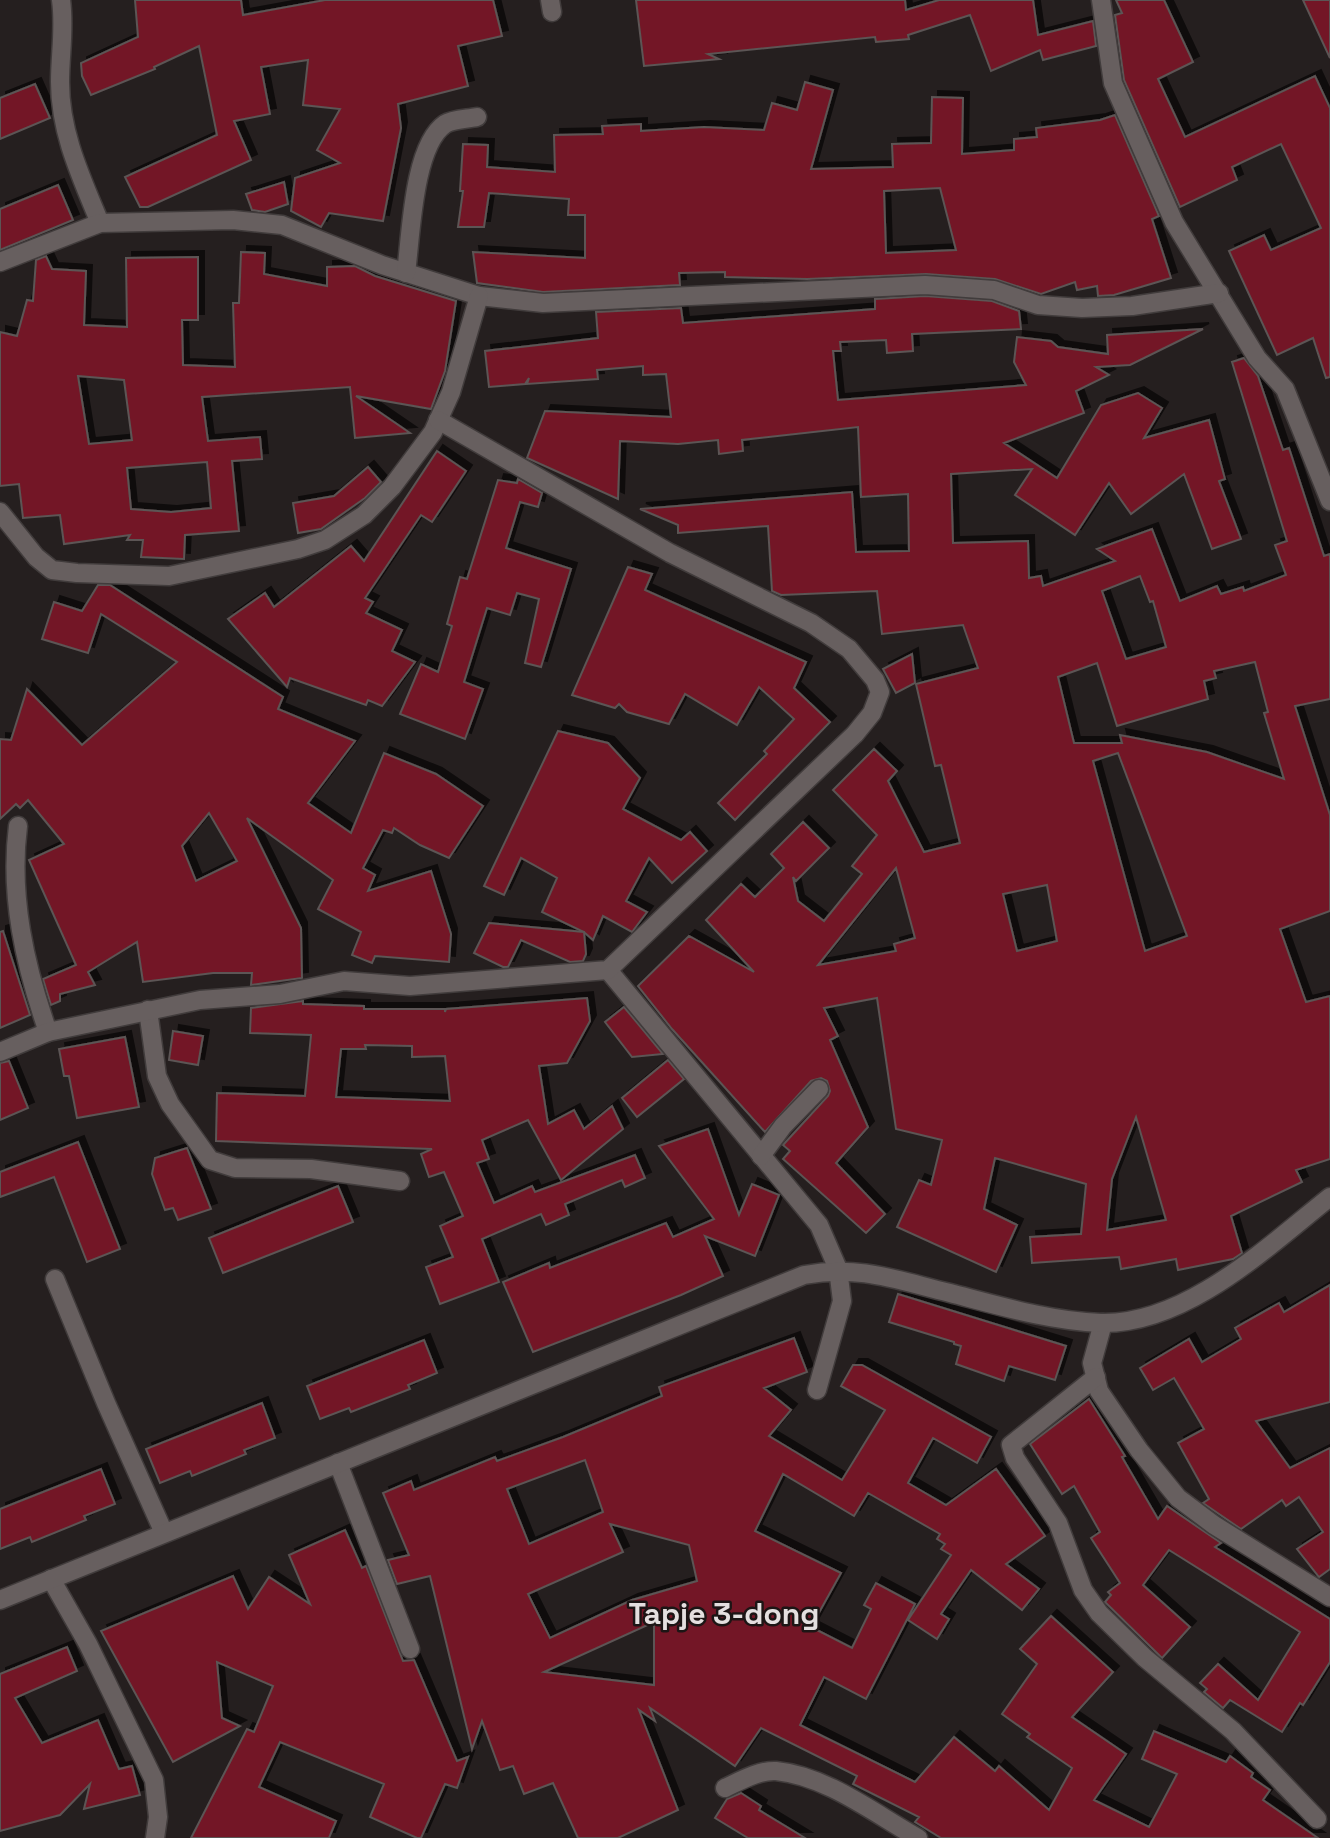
<svg xmlns="http://www.w3.org/2000/svg" width="1330" height="1838" viewBox="0 0 1330 1838" font-family="'Space Grotesk',sans-serif">
	<style>
		.building { fill: #731825; stroke: #5c5454; stroke-width: 2; fill-rule: evenodd; filter: url(#shadow) }
		.lines { fill: none; stroke-linecap: round; stroke-linejoin: round }
		.minor-casing { stroke: #413c3c; stroke-width: 21 }
		.minor { stroke: #675f5f; stroke-width: 18 }
		.labels { text-anchor: middle; stroke-width: 5; stroke-linejoin: round; paint-order: stroke }
		.quarter-label { font-size: 30px; font-weight: bold; fill: #e4dfdf; stroke: #1c1515 }
	</style>
	<defs>
		<filter id="shadow"><feDropShadow dx="6" dy="-6" stdDeviation="0" flood-color="#0009"/></filter>
	</defs>
	<rect width="100%" height="100%" fill="#251f1f"/>
	<g class="building">
		<polygon points="135,0 241,0 243,15 325,0 493,0 502,36 458,46 468,86 398,104 401,128 383,221 329,213 321,227 291,211 295,178 340,163 317,150 340,109 303,105 308,60 261,67 270,114 234,121 251,160 148,207 140,207 125,177 217,135 199,46 154,67 155,69 91,95 82,76 81,63 138,37"/>
		<polygon points="636,0 905,0 906,10 939,0 1033,0 1038,35 1093,21 1096,46 1043,60 1040,50 991,71 970,15 908,35 909,39 876,42 875,37 708,54 719,59 644,66"/>
		<polygon points="1116,0 1164,0 1193,62 1158,79 1185,137 1315,76 1330,108 1330,377 1326,378 1313,338 1277,355 1229,251 1264,235 1271,250 1321,228 1281,144 1232,167 1237,180 1180,207 1124,80 1115,15 1122,13"/>
		<polygon points="1303,0 1330,0 1330,58"/>
		<path d="M805 82 833 90 811 169 893 167 892 144 931 143 932 97 963 98 962 154 1014 150V139L1037 137 1036 128 1100 120 1115 115 1159 216 1152 219 1171 278 1114 295 1098 296 1097 286 1077 290 1075 282 1041 294 995 279 926 274 807 279 725 277V272L679 273 680 285 543 292 477 283 473 252 585 258V215H568L569 199 489 193 484 227H458L463 191H460L463 144 488 145 487 167 555 172 554 135 603 134 602 126 641 124V131L704 127 764 130 772 103 797 110ZM940 188 956 250 886 253 884 191Z"/>
		<polygon points="35,84 50,118 0,139 0,98"/>
		<polygon points="284,182 288,204 265,212 252,210 246,194"/>
		<polygon points="58,185 73,220 0,250 0,209"/>
		<path d="M241 252 265 253 264 274 327 286V267L355 266 375 276 456 301 445 371 431 409 356 396 410 433 355 438 350 387 202 397 208 441 260 437 262 459 232 461 239 531 185 535 184 559 141 557 143 540H127L130 535 64 544 60 515 23 518 19 484 0 486V332L17 336 27 300 33 301 36 260 46 256 52 269 86 271 84 325 127 327 126 258 198 257V320H182L183 365 235 367 233 303H239ZM78 376 124 380 132 440 89 444ZM207 462 211 508 171 512 131 509 127 468Z"/>
		<path d="M925 296 992 301 1019 311 1021 329 912 334 913 351 887 353 886 340 840 342 841 351H833L838 400 1026 385 1014 362 1017 337 1051 341 1058 347 1108 354 1107 335 1203 329 1130 365 1096 367 1109 375 1076 391 1084 413 1004 443 1057 478 1101 405 1138 393 1162 408 1144 438 1209 420 1225 479 1219 481 1241 539 1212 549 1184 474 1131 514 1109 483 1075 535 1015 495 1032 469 951 474 953 543 1028 541 1029 578 1041 576 1043 586 1115 561 1097 549 1152 529 1180 601 1217 586 1221 594 1243 587 1244 591 1286 575 1275 545 1287 541 1232 362 1244 358 1258 376 1283 450 1289 448 1324 556 1330 554V699L1295 706 1330 815V911L1280 929 1306 1002 1330 996V1159L1296 1170 1302 1182 1231 1216 1242 1253 1233 1259 1178 1270 1176 1259 1121 1269 1119 1257 1032 1263 1030 1237 1081 1234 1086 1184 995 1158 984 1209 1017 1225 996 1272 897 1227 919 1180 931 1185 942 1140 896 1129 877 998 824 1008 838 1036 830 1040 868 1127 836 1163 885 1214 866 1233 783 1159 790 1151 783 1145 828 1096 830 1091 827 1081 821 1078 811 1081 765 1132 672 1029 638 986 689 936 754 972 706 920 741 884 755 897 784 868 771 854 803 822 829 848 796 881 793 877 798 901 824 921 862 874 852 866 877 835 833 790 874 749 897 771 888 781 924 852 960 843 941 765 935 766 916 684 978 668 963 625 882 634 877 591 781 595 772 591 768 526 678 533V525L640 509 852 492 856 552 909 551 908 494 861 497 858 427 742 440 743 451 719 454 718 440 678 444 620 441 618 499 527 458 545 411 671 417 666 374 643 375V366L597 370 598 379 527 384 529 378 525 384 489 387 485 351 598 338 596 312 681 308 683 323 875 309V299ZM1140 576 1150 602 1153 601 1166 647 1126 659 1102 591ZM1255 662 1268 712 1264 713 1284 779 1207 752 1120 735 1122 743H1074L1058 677 1097 663 1117 726 1208 699 1204 681 1216 678 1214 671ZM1118 753 1187 936 1145 951 1093 761ZM896 868 915 938 894 944 896 951 818 965ZM1047 885 1057 941 1017 951 1003 894ZM1136 1117 1166 1220 1107 1230 1112 1179Z"/>
		<polygon points="437,451 466,471 432,522 421,515 365,598 373,602 366,613 402,630 392,651 415,662 382,706 368,700 366,705 290,678 287,687 228,619 265,593 274,607 351,546 364,561"/>
		<polygon points="368,467 381,482 365,498 321,529 298,533 293,503 334,496"/>
		<polygon points="518,479 542,493 538,507 520,502 506,548 571,569 541,667 525,663 539,599 517,593 510,615 487,608 464,682 483,689 465,739 400,714 421,664 438,672 452,626 447,624 460,577 467,579 498,480 517,483"/>
		<polygon points="628,567 652,574 645,590 806,662 794,688 830,722 735,820 718,803 767,754 764,751 794,719 759,687 737,725 685,694 669,724 627,712 619,704 615,708 572,695"/>
		<path d="M98 585H110L283 697 278 709 355 741 308 803 351 833 384 753 436 774 483 806 449 858 420 845 394 828 392 833 383 830 363 868 375 875 368 891 431 871 451 934 449 962 375 956 372 963 352 955 361 932 318 909 333 880 247 818 301 928 302 978 251 985 252 973H213L143 982 137 942 88 972 95 985 60 994V1001L51 1005 43 979 76 965 29 860 64 844 28 800 20 808 16 804 0 819V739L11 740 27 689 82 745 177 662 101 614 88 653 42 639 54 602 82 611ZM209 813 237 861 196 881 182 846Z"/>
		<polygon points="912,654 915,683 896,693 883,669"/>
		<polygon points="558,731 608,743 640,778 623,809 681,840 690,832 707,851 672,883 649,858 626,901 647,912 632,932 603,916 593,940 584,932 542,912 557,878 521,858 504,895 484,886"/>
		<polygon points="489,923 584,932 586,954 583,961 570,962 521,940 508,967 503,967 474,953"/>
		<polygon points="3,931 30,1015 0,1028 0,932"/>
		<path d="M587 998 590 1021 567 1063 539 1066 548 1124 574 1110 584 1129 612 1106 623 1129 561 1180 528 1120 482 1140 489 1159 477 1163 494 1203 532 1186 535 1192 635 1155 645 1178 625 1187 622 1180 565 1204 569 1215 546 1225 541 1214 482 1239 499 1282 440 1304 426 1267 453 1257 440 1226 463 1216 444 1172 429 1177 421 1154 432 1149 216 1141 217 1093 305 1096 311 1035 250 1033 251 1008 303 1001V1004L364 1006V1009H445V1012L446 1009ZM365 1045 412 1046V1057L445 1056 450 1101 336 1097 341 1049H366Z"/>
		<polygon points="624,1007 663,1054 632,1057 605,1022"/>
		<polygon points="173,1031 203,1036 198,1065 169,1060"/>
		<polygon points="125,1037 139,1107 77,1118 69,1076 64,1076 59,1049"/>
		<polygon points="668,1060 684,1079 637,1117 622,1098"/>
		<polygon points="9,1061 28,1108 0,1120 0,1063"/>
		<polygon points="708,1129 739,1215 752,1184 779,1195 755,1256 705,1236 723,1276 681,1295 533,1352 503,1282 549,1263 550,1268 666,1223 673,1237 714,1219 659,1146"/>
		<polygon points="78,1142 120,1249 87,1262 54,1177 0,1197 0,1172"/>
		<polygon points="187,1148 211,1209 178,1220 173,1208 165,1210 152,1174 155,1158"/>
		<polygon points="338,1186 353,1222 223,1273 209,1238"/>
		<polygon points="1330,1285 1330,1402 1256,1421 1290,1468 1330,1448 1330,1569 1319,1577 1297,1549 1323,1532 1299,1497 1286,1506 1282,1500 1241,1529 1203,1503 1209,1499 1178,1443 1204,1429 1174,1378 1153,1390 1140,1368 1189,1339 1202,1362 1241,1339 1235,1328 1279,1303 1284,1312"/>
		<polygon points="898,1294 1066,1346 1055,1380 1009,1366 1004,1381 956,1364 961,1346 954,1344 954,1342 889,1322"/>
		<path d="M794 1338 807 1372 764 1388 791 1410 769 1436 842 1480 885 1410 841 1386 853 1365H862L991 1437 977 1463 933 1438 908 1483 946 1505 996 1469 1045 1536 1006 1564 1039 1589 1022 1610 971 1570 941 1614 949 1619 937 1639 908 1620 951 1555 941 1549 945 1544 937 1539 940 1534 868 1493 854 1516 783 1474 755 1531 841 1573 811 1627 852 1648 871 1609 864 1605 876 1583 915 1604 866 1699 824 1677 800 1725 915 1782 954 1737 995 1771 999 1766 1049 1810 1072 1768 1027 1737 1030 1734 1002 1714 1037 1664 1020 1649 1051 1616 1113 1672 1072 1717 1126 1754 1094 1800 1149 1827 1177 1774 1142 1759 1154 1731 1226 1762 1230 1756 1253 1773 1251 1777 1270 1790 1263 1800 1318 1838H941L915 1822 919 1817 853 1784 857 1776 761 1728 735 1766 650 1708 655 1721 639 1710 678 1810 618 1838H578L553 1783 524 1794 513 1766 500 1770 482 1721 472 1749 430 1576 397 1584 388 1560 409 1555 383 1493 411 1481 414 1490 495 1457 497 1461 563 1437 662 1396 659 1387ZM585 1460 603 1512 529 1544 507 1489ZM610 1524 689 1545 697 1581 632 1600 550 1638 528 1594 623 1552ZM654 1622V1685L544 1672Z"/>
		<polygon points="424,1340 437,1373 408,1385 410,1389 351,1412 349,1408 320,1419 307,1386"/>
		<polygon points="1089,1399 1125,1456 1122,1457 1158,1519 1167,1506 1221,1543 1215,1547 1330,1619 1330,1662 1303,1705 1300,1703 1282,1732 1230,1700 1223,1708 1204,1692 1207,1689 1200,1683 1218,1664 1258,1700 1300,1632 1169,1550 1143,1585 1190,1627 1162,1658 1105,1602 1111,1595 1108,1592 1120,1583 1091,1538 1100,1532 1074,1486 1062,1494 1030,1444"/>
		<polygon points="262,1403 275,1438 244,1450 246,1454 192,1476 190,1471 160,1483 146,1449"/>
		<polygon points="101,1469 115,1504 84,1516 86,1520 32,1542 30,1537 0,1549 0,1509"/>
		<polygon points="345,1530 362,1568 366,1566 403,1661 414,1660 457,1761 468,1757 457,1788 445,1784 421,1838 417,1838 370,1817 384,1784 280,1742 259,1787 336,1821 329,1838 191,1838 247,1729 254,1732 273,1686 217,1662 222,1718 240,1726 173,1762 101,1631 233,1576 248,1609 269,1577 310,1604 289,1555"/>
		<polygon points="67,1647 77,1671 15,1698 42,1743 98,1720 119,1769 132,1766 140,1795 84,1809 90,1784 60,1815 0,1831 0,1674"/>
		<polygon points="741,1793 761,1806 759,1810 805,1838 748,1838 715,1818 727,1799"/>
	</g>
	<g class="lines">
		<g class="minor-casing">
			<g id="minor">
				<path d="M61 0C65 28 60 54 60 82 60 133 81 177 100 223"/>
				<polyline points="550,0 552,12"/>
				<polyline points="1101,0 1113,83 1174,222 1257,358 1285,389 1330,501"/>
				<polyline points="0,262 100,223 233,220 282,225 382,265 479,296 543,303 925,285 994,290 1038,305 1082,308 1132,306 1219,293"/>
				<path d="M406 273C411 236 413 146 445 124 453 119 468 119 477 117"/>
				<polyline points="0,512 36,557 52,570 77,573 169,576 298,549 325,540 364,515 392,487 433,432 451,392 479,296"/>
				<path d="M18 826C9 896 25 966 48 1032"/>
				<polyline points="608,970 819,1225 838,1269 842,1301 817,1390"/>
				<polyline points="148,1010 157,1076 170,1104 210,1160 235,1168 311,1169 400,1181"/>
				<polyline points="0,1052 48,1032 200,1000 280,994 344,981 410,986 608,970 855,734 872,713 880,692 875,680 849,649 811,623 670,553 438,420"/>
				<polyline points="761,1156 783,1126 819,1089"/>
				<polyline points="55,1279 106,1403 164,1533"/>
				<polyline points="1103,1323 1092,1363 1099,1391 1139,1450 1178,1498 1214,1525 1330,1597"/>
				<polyline points="1096,1377 1011,1445 1015,1458 1058,1523 1083,1590 1099,1613 1145,1658 1233,1731 1317,1819"/>
				<polyline points="338,1463 410,1649"/>
				<polyline points="51,1579 88,1644 154,1780 158,1817 155,1838"/>
				<path d="M0 1600 804 1275C860 1265 896 1280 950 1293 1000 1306 1050 1321 1101 1323 1186 1325 1267 1247 1330 1197"/>
				<path d="M725 1788C740 1781 759 1770 776 1771 827 1776 875 1814 918 1838"/>
			</g>
		</g>
		<use href="#minor" class="minor"/>
	</g>
	<g class="labels">
		<g class="quarter-label">
			<text x="724" y="1624">Tapje 3-dong</text>
		</g>
	</g>
</svg>
